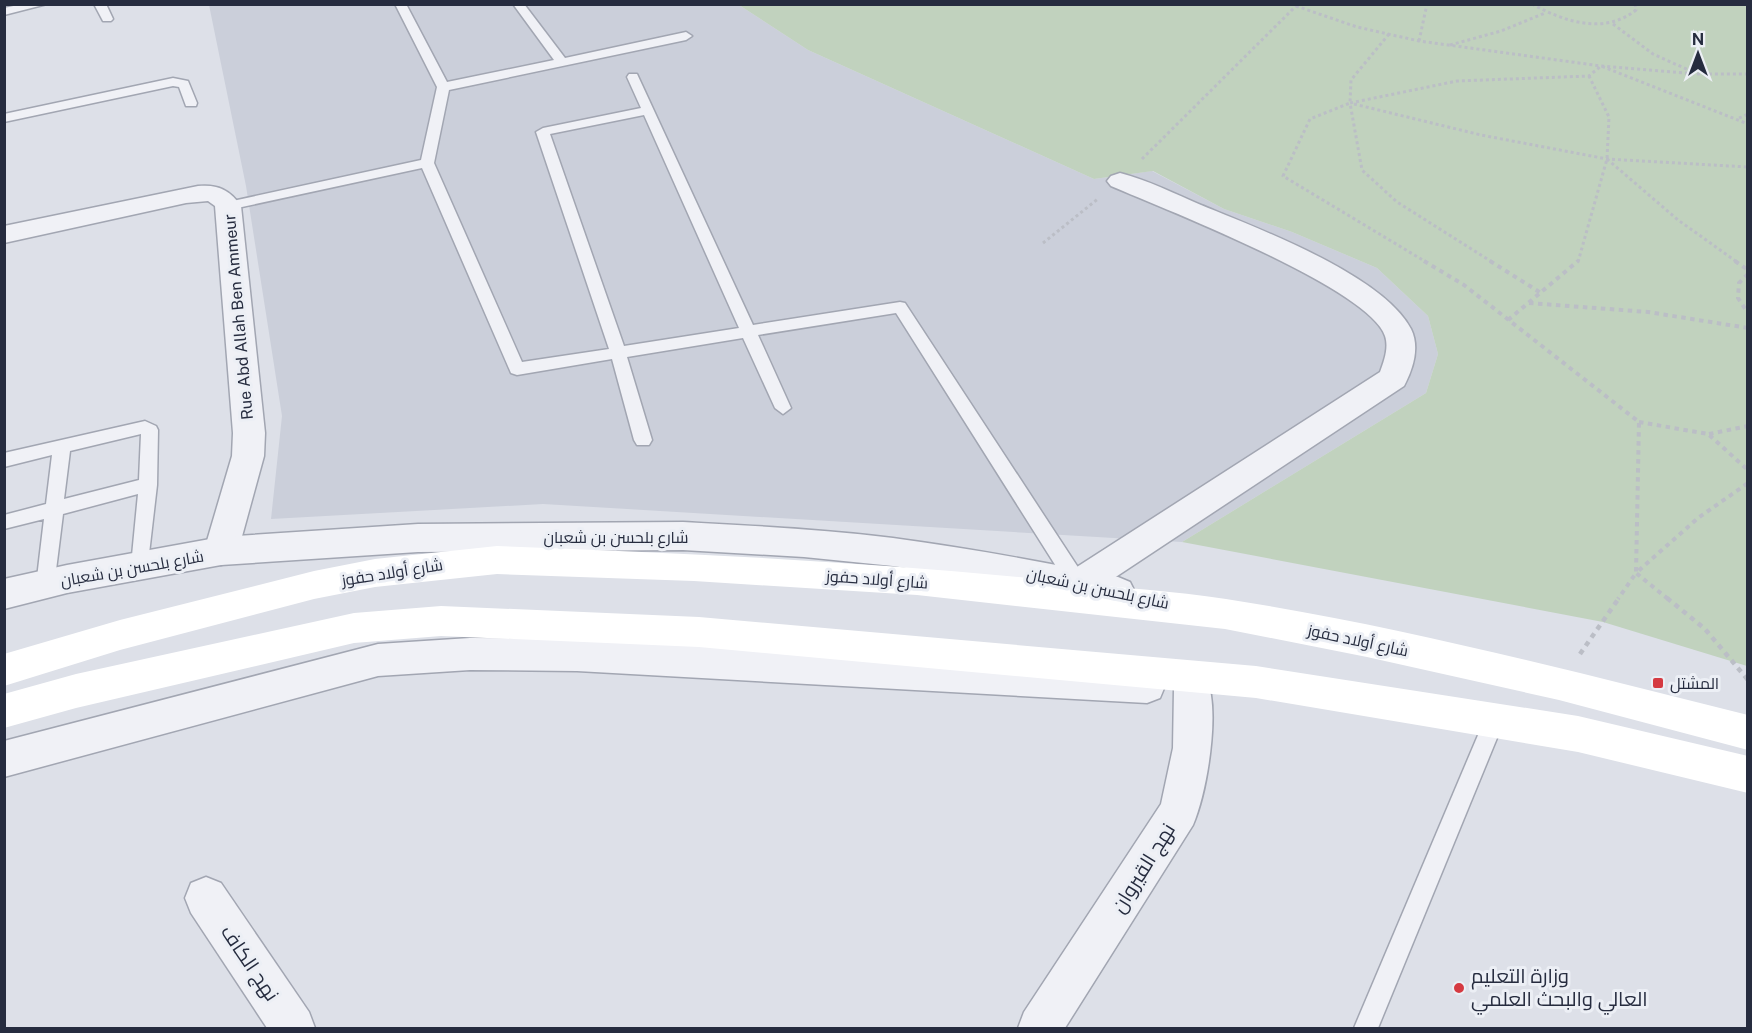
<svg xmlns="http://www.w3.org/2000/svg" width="1752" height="1033" viewBox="0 0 1752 1033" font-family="'Public Sans',Cairo,sans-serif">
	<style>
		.built { fill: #cbcfda }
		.green { fill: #c1d2be }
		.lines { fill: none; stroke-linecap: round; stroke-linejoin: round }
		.service-casing { stroke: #a2a6b2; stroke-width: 3 }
		.minor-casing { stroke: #a2a6b2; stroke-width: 3 }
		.tertiary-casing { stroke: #a2a6b2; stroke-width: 3 }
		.path-far2 { stroke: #bbbec6; stroke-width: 3; stroke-dasharray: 3 3; stroke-linecap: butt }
		.path-far1 { stroke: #bbbec6; stroke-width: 4; stroke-dasharray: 4.5 4.5; stroke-linecap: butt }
		.path { stroke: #bbbec6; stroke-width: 4.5; stroke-dasharray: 5 5; stroke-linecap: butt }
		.service { fill: #f0f1f6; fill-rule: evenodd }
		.minor { fill: #f0f1f6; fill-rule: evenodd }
		.tertiary { fill: #f0f1f6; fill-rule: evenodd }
		.secondary { fill: #fff; fill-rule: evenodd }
		.poi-dot { fill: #d53a41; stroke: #eceff5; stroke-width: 2 }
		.labels { text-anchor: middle; stroke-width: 6; stroke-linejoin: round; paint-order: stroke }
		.street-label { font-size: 16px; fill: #262c3f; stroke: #eceff5 }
		.poi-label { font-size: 16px; fill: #262c3f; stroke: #eceff5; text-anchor: start }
		.near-street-label { font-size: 20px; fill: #262c3f; stroke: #eceff5 }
		.near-poi-label { font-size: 20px; fill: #262c3f; stroke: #eceff5; text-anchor: start }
	</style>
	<rect width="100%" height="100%" fill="#dde0e8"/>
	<polygon class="built" points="209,5 739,5 808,50 1094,179 1152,171 1224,209 1292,232 1377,268 1428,316 1438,354 1426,393 1182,542 543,504 271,519 282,416 246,186"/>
	<polygon class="green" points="739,5 1747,5 1747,666 1603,622 1182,542 1426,393 1438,354 1428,316 1377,268 1292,232 1224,209 1153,171 1094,179 808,50"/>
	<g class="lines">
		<g class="service-casing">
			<g id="service">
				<polygon points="23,4 47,4 4,15 4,8"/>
				<polygon points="94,4 106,4 113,19 111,21 103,21"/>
				<path d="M395 4H406L447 82 554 60 513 4H524L565 58 686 32 692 36 686 40 449 90 434 163 522 362 609 349 536 132 543 128 641 108 627 77 629 74H637L753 325 900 302 905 303 1085 578 1087 584 1085 590 1078 592 1071 590 896 313 758 335 791 408 783 414 775 408 743 338 627 357 652 440 649 445H637L634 440 612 359 517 375 511 373 422 168 228 210 223 209 221 206 228 202 421 160 437 87ZM644 115 739 328 624 346 550 134Z"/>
				<polygon points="173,78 188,81 197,103 196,106 186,106 179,87 173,86 4,122 4,114"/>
				<path d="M145 421 156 426 158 430 157 485 147 571 140 574 133 571 131 566 138 494 63 514 55 578 53 584 46 586 39 584 37 578 44 519 4 529V515L46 504 52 455 4 467V453ZM141 434 139 480 64 499 70 451Z"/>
				<polygon points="1494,712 1501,714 1504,721 1378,1028 1354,1028 1484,721 1487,714"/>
			</g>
		</g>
		<g class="minor-casing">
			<g id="minor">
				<path d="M1120 173C1148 180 1175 194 1201 205 1257 228 1383 275 1411 329 1420 347 1413 369 1404 386L1090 594 1078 598 1066 594 1061 584 1066 574 1380 372C1384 361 1389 348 1385 336 1369 288 1162 208 1111 186L1107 181 1111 176Z"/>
				<path d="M198 186C218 184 230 190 241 206L265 433 264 456 238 551 233 561 221 565 209 561 204 551 232 456 233 433 215 206 208 201 186 203 4 243V226Z"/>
				<path d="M1193 672 1206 677C1221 710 1207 792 1193 825L1065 1028H1018L1024 1012 1161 804 1173 748 1174 689 1180 677Z"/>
				<polygon points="206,877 221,883 309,1012 315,1028 267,1028 191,913 185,898 191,883"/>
			</g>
		</g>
		<g class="tertiary-casing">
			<g id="tertiary">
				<path d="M683 522C753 526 823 529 893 538 968 548 1043 562 1118 577L1130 582 1135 592 1130 602 1118 607 1035 588 893 566 804 557 683 550 418 552 221 565 67 593 4 609V579L67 565 221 537 418 524Z"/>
				<polygon points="470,638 577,639 1147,669 1160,674 1165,686 1160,698 1147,703 577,671 470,670 378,676 4,777 4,741 378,644"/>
			</g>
		</g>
		<g class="path-far2">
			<path d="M1532 4C1565 22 1604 35 1636 10L1635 4"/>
			<polyline points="1296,6 1357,27 1419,41 1601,66 1697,74 1748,74"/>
			<polyline points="1613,24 1653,54 1693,72"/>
			<polyline points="1389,34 1351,80 1350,103 1310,119 1283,176 1426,262"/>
			<polyline points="1419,41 1427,4"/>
			<polyline points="1450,45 1501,31 1545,13"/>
			<polyline points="1354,104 1481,135 1607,159 1748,167"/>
			<polyline points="1739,118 1748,114"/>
			<polyline points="1142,159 1296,6"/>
			<polyline points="1607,159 1678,220 1737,262"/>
			<polyline points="1043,243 1099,198"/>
			<polyline points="1492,262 1397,202 1362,170 1350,103 1457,81 1589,76 1601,66 1748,124"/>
			<polyline points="1578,262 1607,159 1609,117 1589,76"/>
		</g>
		<g class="path-far1">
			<polyline points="1424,261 1464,285 1639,422 1636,573 1618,599"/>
			<polyline points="1490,261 1541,293"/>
			<polyline points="1735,261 1748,270"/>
			<polyline points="1748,274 1739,283 1738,298 1748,313"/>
			<polyline points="1529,303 1648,312 1748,328"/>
			<polyline points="1508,320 1578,261"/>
			<polyline points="1639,422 1708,434 1748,470"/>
			<polyline points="1709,434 1748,426"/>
			<polyline points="1668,599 1636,573 1698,518 1748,483"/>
		</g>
		<g class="path">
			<polyline points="1667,598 1705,629 1748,680"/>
			<polyline points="1580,654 1619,598"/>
		</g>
		<use href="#service" class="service"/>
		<use href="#minor" class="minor"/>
		<use href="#tertiary" class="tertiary"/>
		<g class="secondary">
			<path d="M497 546C688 553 878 562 1068 582 1121 588 1174 591 1226 599 1402 626 1575 672 1748 715V750L1559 700 1367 657 1225 629 917 595 694 581 497 574 375 587 314 599 120 650 4 686V654L120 620 314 571 375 559Z"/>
			<polygon points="441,606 699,617 1256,666 1578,716 1748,756 1748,793 1578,752 1256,698 699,647 441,636 354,643 76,708 4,728 4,694 76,674 354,613"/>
		</g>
	</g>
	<g class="poi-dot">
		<rect x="1652" y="677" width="12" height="12" rx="3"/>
		<circle cx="1459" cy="988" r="6"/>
	</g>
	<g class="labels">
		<g class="street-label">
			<text transform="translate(238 317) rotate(-95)" y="6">Rue Abd Allah Ben Ammeur</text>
			<text x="616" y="543">شارع بلحسن بن شعبان</text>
			<text transform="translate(132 568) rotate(-10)" y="6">شارع بلحسن بن شعبان</text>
			<text transform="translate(392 572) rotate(-9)" y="6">شارع أولاد حفوز</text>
			<text transform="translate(877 579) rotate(4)" y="6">شارع أولاد حفوز</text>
			<text transform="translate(1098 588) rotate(12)" y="6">شارع بلحسن بن شعبان</text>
			<text transform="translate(1358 640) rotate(12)" y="6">شارع أولاد حفوز</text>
		</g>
		<g class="poi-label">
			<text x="1670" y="689">المشتل</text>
		</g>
		<g class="near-street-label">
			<text transform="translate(1143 868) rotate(-58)" y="7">نهج القيروان</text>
			<text transform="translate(250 963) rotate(56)" y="7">نهج الكاف</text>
		</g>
		<g class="near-poi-label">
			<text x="1471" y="983">وزارة التعليم<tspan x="1471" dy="23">العالي والبحث العلمي</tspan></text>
		</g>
	</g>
	<rect width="1752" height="1033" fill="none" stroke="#262c3f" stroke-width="12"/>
	<g transform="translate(1698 54)" stroke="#eceff5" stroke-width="4.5" paint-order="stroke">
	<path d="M0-4.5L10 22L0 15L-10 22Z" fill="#262c3f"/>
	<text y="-9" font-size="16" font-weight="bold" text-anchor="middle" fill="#262c3f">N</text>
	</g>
</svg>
